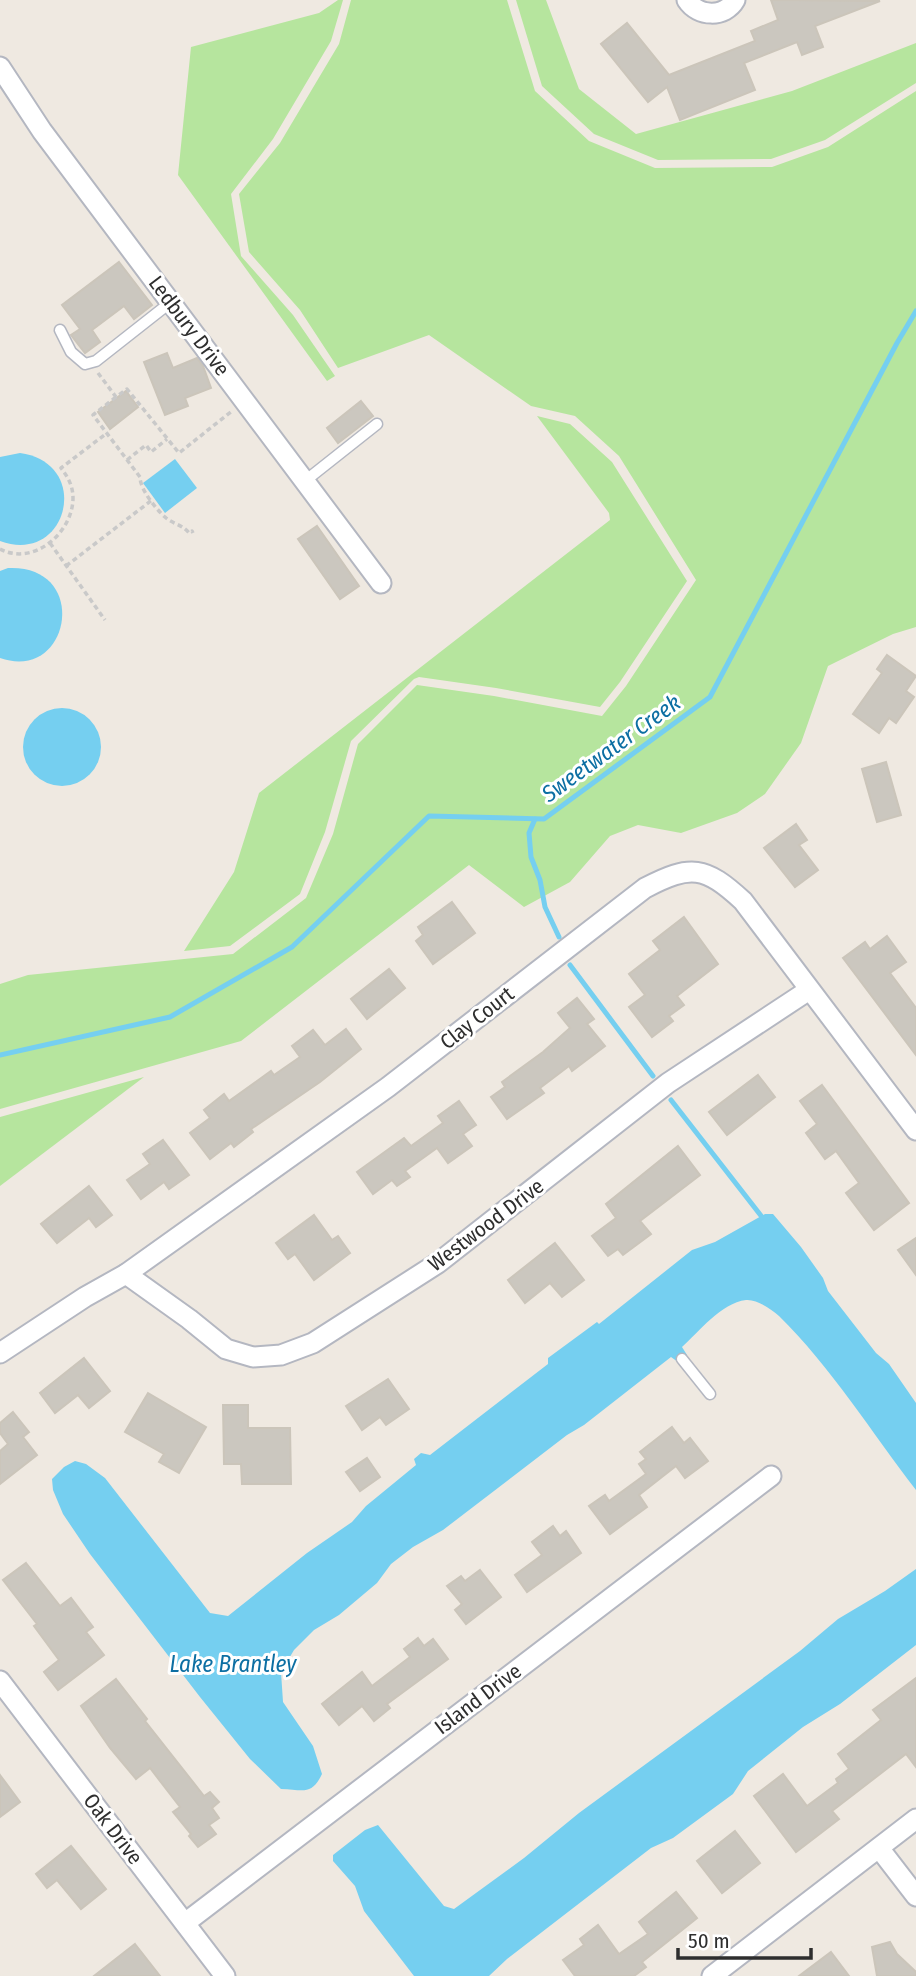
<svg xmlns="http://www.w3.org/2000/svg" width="916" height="1976" viewBox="0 0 916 1976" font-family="'Fira Sans Condensed',sans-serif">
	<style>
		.green { fill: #b6e59e }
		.water { fill: #75cff0 }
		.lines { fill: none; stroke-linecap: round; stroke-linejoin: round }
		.stream { stroke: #75cff0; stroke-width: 5 }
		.building { fill: #cbc7bf; stroke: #cbc5ba; stroke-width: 2 }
		.service-casing { stroke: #b4b7c1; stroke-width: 13 }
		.minor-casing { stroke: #b4b7c1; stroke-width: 23 }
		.path { stroke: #c9c9c9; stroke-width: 3.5; stroke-dasharray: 5 3.5; stroke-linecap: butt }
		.service { stroke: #fff; stroke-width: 10 }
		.minor { stroke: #fff; stroke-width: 19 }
		.labels { text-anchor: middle; stroke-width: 6; stroke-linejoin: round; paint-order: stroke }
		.street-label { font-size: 21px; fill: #2e2e2e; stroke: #fff }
		.water-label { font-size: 23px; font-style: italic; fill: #0d6fa3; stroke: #fff }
	</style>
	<rect width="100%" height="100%" fill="#efe9e1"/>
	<g class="green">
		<polygon points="338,0 343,0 331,41 273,139 231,194 241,256 293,315 335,376 327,381 178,175 191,47 319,13"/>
		<polygon points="351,0 507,0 535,91 589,141 655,168 772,167 828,147 916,91 916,627 893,634 828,666 801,743 765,794 737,813 681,833 638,825 610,836 570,882 524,907 469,865 241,1041 0,1109 0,984 28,975 233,954 306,898 333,834 358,744 417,685 494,696 602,716 626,686 696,580 619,456 575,416 531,406 429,335 338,368 300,310 249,252 239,194 280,143 339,44"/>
		<polygon points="516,0 546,0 579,89 636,134 792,91 916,43 916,83 825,140 771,159 658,160 594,134 542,86"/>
		<polygon points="537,416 570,424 612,462 687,581 620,682 600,707 496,688 419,677 414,679 351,741 325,832 300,894 230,946 184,951 234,872 259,793 610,520 609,513"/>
		<polygon points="144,1077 0,1186 0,1117"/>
	</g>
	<g class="water">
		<path d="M20 453C93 463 68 566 0 541V457Z"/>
		<polygon points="175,459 197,488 165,513 143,483"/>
		<path d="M8 568C91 564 71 683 0 658V571Z"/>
		<circle cx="62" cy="747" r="39"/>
		<path d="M765 1214H773L801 1247 823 1278 828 1291 876 1353 889 1364 916 1403V1490C872 1433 831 1367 779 1316 771 1309 757 1299 746 1300 721 1303 699 1332 682 1347L687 1355 678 1362 671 1357 584 1425 567 1435 443 1530 413 1547 391 1564 377 1583 339 1615 314 1630 294 1650 281 1672 283 1702 313 1746 322 1774C311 1797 302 1789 281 1789L250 1759 200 1697 90 1554 63 1514 53 1490 52 1479 64 1467 75 1461 86 1464 105 1478 210 1613 228 1616 307 1553 352 1522 366 1506 416 1465 414 1459 421 1453 430 1455 548 1364V1358L597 1322 599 1324 692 1250 715 1242Z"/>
		<polygon points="916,1569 916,1645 840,1704 803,1727 748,1771 733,1794 673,1838 651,1848 507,1959 489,1976 414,1976 364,1911 355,1886 333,1861 333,1855 365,1830 378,1825 444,1906 454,1909 524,1858 579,1813 800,1651 838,1619 885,1591"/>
	</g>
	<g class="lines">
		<g class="stream">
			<polyline points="535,819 529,833 531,857 540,880 545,907 559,937"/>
			<polyline points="570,965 653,1076"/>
			<polyline points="0,1055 170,1017 292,947 429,816 544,819 710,697 897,343 916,311"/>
			<polyline points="671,1100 762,1217"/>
		</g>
	</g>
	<g class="building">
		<polygon points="771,0 880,1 815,26 823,47 802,55 797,42 744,63 755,90 680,120 667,87 648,102 601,44 627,23 669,75 755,41 751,31 778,20"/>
		<polygon points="119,262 152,305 134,319 124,306 92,330 100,342 85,353 71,335 80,329 62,305"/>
		<polygon points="167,353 173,368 197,358 203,366 211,388 185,398 188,406 165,415 144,362"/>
		<polygon points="126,391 138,407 110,429 98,412"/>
		<polygon points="361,401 373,416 338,443 327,428"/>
		<polygon points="317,526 359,586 340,599 298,539"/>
		<polygon points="887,655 916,676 906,691 914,697 896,723 889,718 879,733 853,714 882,673 877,669"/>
		<polygon points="886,762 901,815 877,822 862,769"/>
		<polygon points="796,824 807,840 799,845 818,870 795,887 764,848"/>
		<polygon points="452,902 475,933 433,964 416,941 423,935 418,927"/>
		<polygon points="684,917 718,964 677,996 684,1005 669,1016 673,1021 652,1037 629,1007 645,995 629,974 660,950 653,941"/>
		<polygon points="887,936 906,962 890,973 916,1008 916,1055 843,958 865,942 870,949"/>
		<polygon points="389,969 405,988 367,1019 351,999"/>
		<polygon points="577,998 594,1019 587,1024 605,1046 572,1071 569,1066 540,1088 544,1093 507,1119 491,1097 505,1087 502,1082 543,1052 570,1028 558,1013"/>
		<polygon points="346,1029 361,1049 320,1082 251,1129 253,1132 234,1147 231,1143 210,1159 190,1133 210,1118 204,1110 224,1094 229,1101 271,1071 274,1075 300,1057 292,1046 313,1030 325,1045"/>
		<polygon points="758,1075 775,1097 727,1135 709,1112"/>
		<polygon points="822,1085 909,1203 874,1230 846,1193 859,1183 836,1151 825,1159 806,1133 817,1124 800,1101"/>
		<polygon points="459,1101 476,1125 463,1134 472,1146 448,1163 437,1148 405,1171 410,1177 397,1186 392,1180 373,1194 357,1172 404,1138 411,1146 443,1123 438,1116"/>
		<polygon points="163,1140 189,1175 169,1189 164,1182 141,1199 127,1180 150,1164 143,1154"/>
		<polygon points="678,1146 700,1175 640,1221 651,1234 623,1255 618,1249 608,1256 592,1236 616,1218 606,1204"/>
		<polygon points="89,1186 112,1215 96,1227 89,1218 57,1243 41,1224"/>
		<polygon points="314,1215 332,1240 338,1236 350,1253 314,1280 295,1254 288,1259 276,1243"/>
		<polygon points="916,1238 916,1275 898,1250"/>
		<polygon points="555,1243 584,1280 562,1297 550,1283 525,1303 508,1280"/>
		<polygon points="84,1358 110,1391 89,1408 78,1395 55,1413 40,1393"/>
		<polygon points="388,1379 409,1409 386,1425 380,1417 362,1430 346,1406"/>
		<polygon points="148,1393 206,1427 179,1473 159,1462 164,1454 125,1432"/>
		<polygon points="223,1405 248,1405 248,1428 290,1428 291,1484 242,1484 241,1464 224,1464"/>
		<polygon points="13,1412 29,1432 23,1437 37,1455 0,1484 0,1451 8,1444 0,1433 0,1423"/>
		<polygon points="672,1427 684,1443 690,1438 708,1461 685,1478 676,1466 639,1495 647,1507 610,1534 589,1506 605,1495 609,1501 646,1474 639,1464 646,1459 640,1452"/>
		<polygon points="367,1458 380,1477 360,1491 346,1472"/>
		<polygon points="553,1526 560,1536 566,1531 581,1553 527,1592 515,1575 542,1555 532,1542"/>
		<polygon points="26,1563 60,1606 71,1598 93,1627 86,1632 104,1655 58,1690 44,1672 59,1660 34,1626 37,1624 3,1580"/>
		<polygon points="480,1570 501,1597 466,1624 455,1610 462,1604 447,1586 461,1576 465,1581"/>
		<polygon points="418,1638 424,1646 433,1639 448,1659 387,1704 390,1708 374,1721 362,1706 339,1725 322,1704 362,1672 372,1686 410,1657 404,1649"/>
		<polygon points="916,1678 916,1767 906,1754 832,1811 839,1819 796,1852 754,1796 783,1774 807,1806 838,1783 836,1779 849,1769 838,1754 881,1720 873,1710"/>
		<polygon points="116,1679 147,1719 145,1721 204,1796 210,1792 219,1802 212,1808 219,1818 209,1825 216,1834 198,1847 189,1836 191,1834 173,1812 180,1807 150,1768 136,1779 110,1748 81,1706"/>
		<polygon points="0,1775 20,1802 0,1817"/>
		<polygon points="735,1831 760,1863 722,1893 697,1861"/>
		<polygon points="71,1846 106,1889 81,1909 57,1880 47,1888 36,1874"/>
		<polygon points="676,1892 697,1918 642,1962 646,1967 634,1976 575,1976 563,1960 584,1945 580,1939 598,1925 619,1954 648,1934 639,1922"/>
		<polygon points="890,1942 897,1954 916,1972 916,1976 877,1976 872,1947"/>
		<polygon points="135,1944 160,1976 94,1976"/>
		<polygon points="831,1952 849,1976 799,1976"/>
	</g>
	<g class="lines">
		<g class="service-casing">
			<g id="service">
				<polyline points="60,330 71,352 85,364 96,361 171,302"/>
				<polyline points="305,481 377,424"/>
				<polyline points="682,1359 710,1394"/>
			</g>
		</g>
		<g class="minor-casing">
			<g id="minor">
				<path d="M687 0C698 17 725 18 735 0"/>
				<polyline points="0,67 42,131 381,583"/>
				<polyline points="126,1274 189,1319 226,1349 253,1357 281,1355 313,1343 438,1263 668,1083 809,990"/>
				<path d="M0 1353 85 1297 126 1274 388 1087 645 888C691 864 705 866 743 901L916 1130"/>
				<polyline points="0,1681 225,1976"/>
				<polyline points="879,1848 916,1896"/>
				<polyline points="185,1923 771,1476"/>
				<polyline points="712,1976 916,1819"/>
			</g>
		</g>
		<g class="path">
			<polyline points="98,373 116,397 127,389 179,453 232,411"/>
			<path d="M116 397 93 415 140 477C140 489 155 508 165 517 172 524 182 524 189 533L192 531 193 533"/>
			<polyline points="127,460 146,445 151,452 167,439"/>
			<polyline points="50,543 105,620"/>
			<path d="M0 549C34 567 73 532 73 498 73 486 68 477 61 468L107 433"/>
			<polyline points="66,566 152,500"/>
		</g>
		<use href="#service" class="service"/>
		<use href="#minor" class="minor"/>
	</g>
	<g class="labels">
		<g class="street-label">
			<text transform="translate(189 326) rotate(53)" y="7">Ledbury Drive</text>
			<text transform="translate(477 1018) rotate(-38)" y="7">Clay Court</text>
			<text transform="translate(486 1225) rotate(-37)" y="7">Westwood Drive</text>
			<text transform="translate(478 1699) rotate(-37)" y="7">Island Drive</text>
			<text transform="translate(113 1829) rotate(53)" y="7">Oak Drive</text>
		</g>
		<g class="water-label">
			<text transform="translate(611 748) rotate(-36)" y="8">Sweetwater Creek</text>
			<text x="233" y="1672">Lake Brantley</text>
		</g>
	</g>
	<path d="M678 1948v10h133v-10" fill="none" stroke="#2e2e2e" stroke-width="3.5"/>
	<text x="688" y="1948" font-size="21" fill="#2e2e2e" stroke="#ffffff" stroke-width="5" paint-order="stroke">50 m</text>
</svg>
